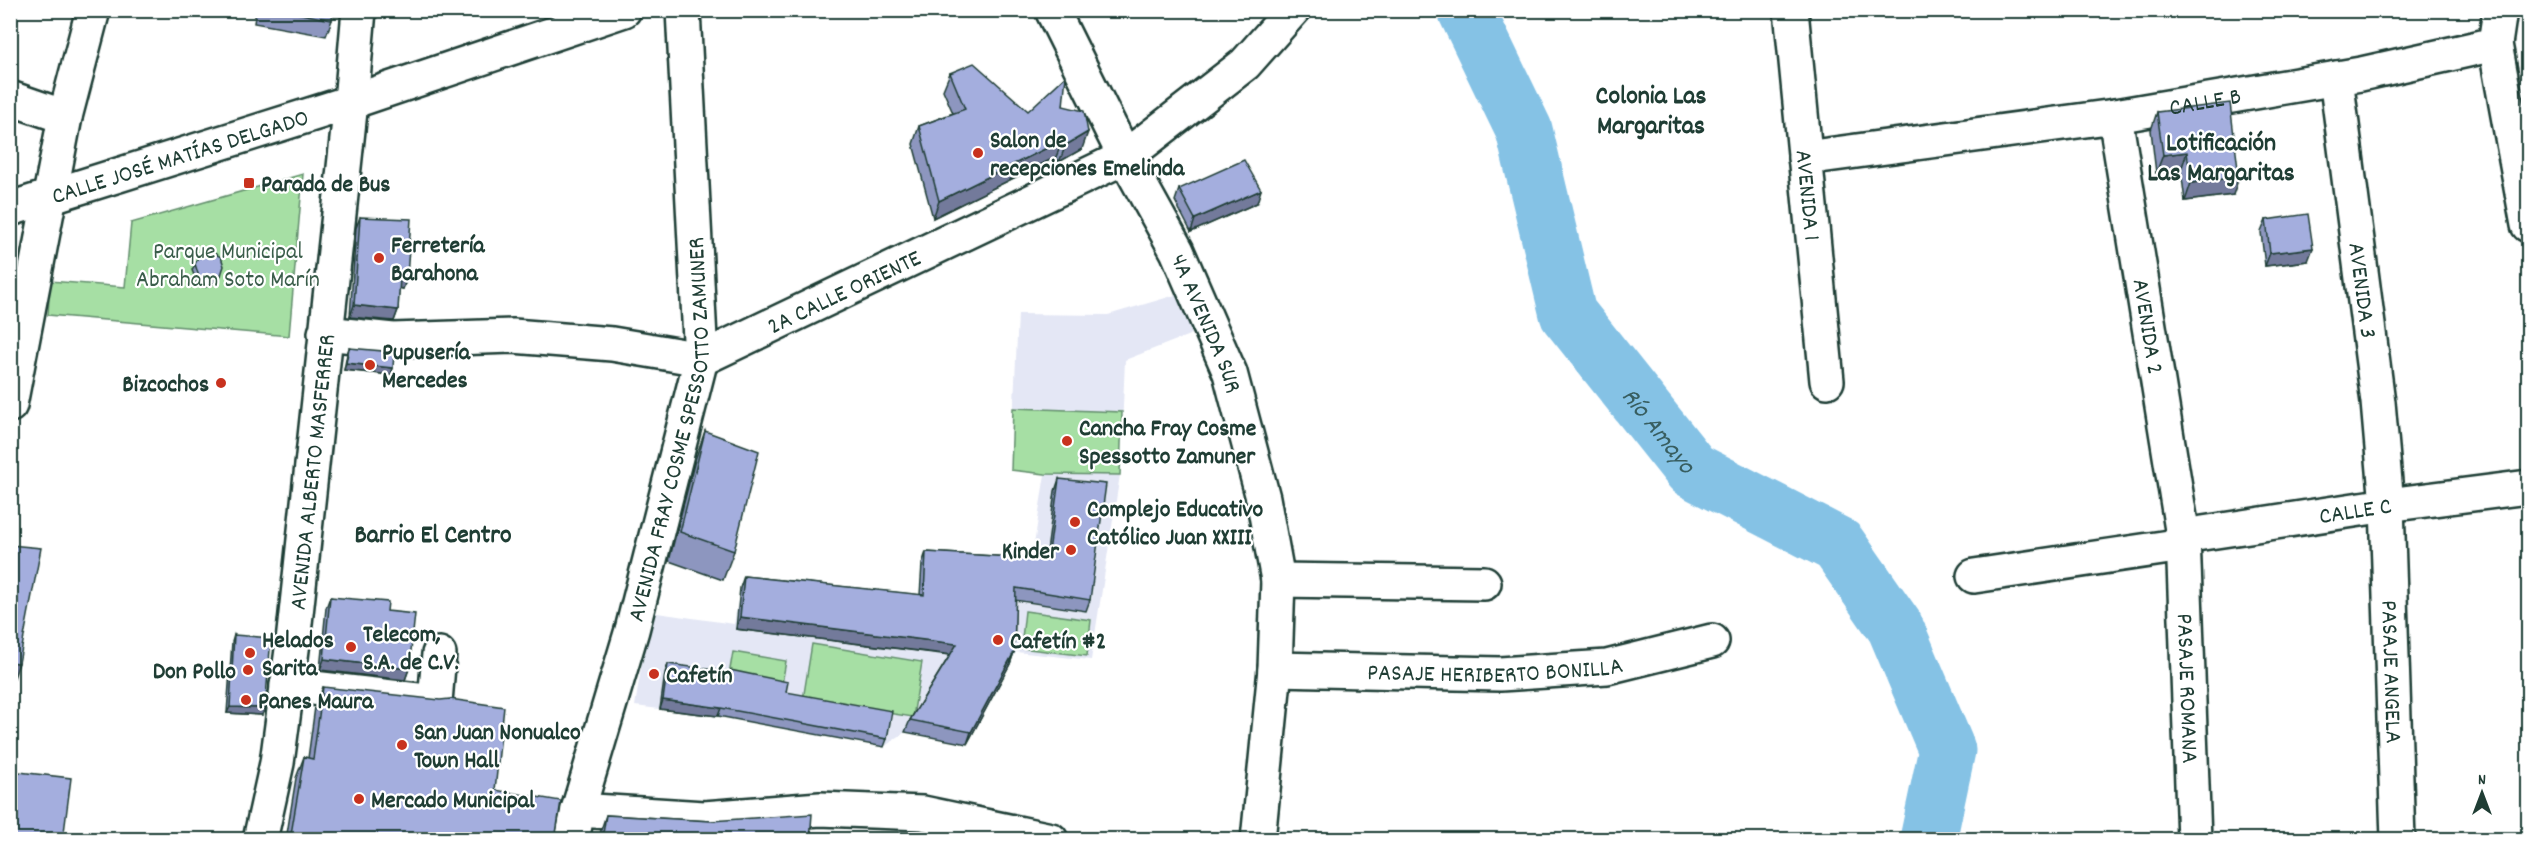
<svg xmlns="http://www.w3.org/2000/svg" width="2539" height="850" viewBox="0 0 2539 850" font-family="Dekko,sans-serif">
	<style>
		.built { fill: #e4e7f5 }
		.green { fill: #a6dfa4; stroke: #628e6c; stroke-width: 1.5 }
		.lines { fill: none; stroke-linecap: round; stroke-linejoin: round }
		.river { stroke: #85c2e5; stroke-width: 57 }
		.minor-casing { stroke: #1f3d34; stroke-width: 38 }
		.major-casing { stroke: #1f3d34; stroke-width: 38 }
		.minor { stroke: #fff; stroke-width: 33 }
		.major { stroke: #fff; stroke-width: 33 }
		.wall { fill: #8d96bf; stroke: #1f3d34; stroke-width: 1.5 }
		.shaded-wall { fill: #737a9b; stroke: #1f3d34; stroke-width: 1.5 }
		.building { fill: #a4aede; stroke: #1f3d34; stroke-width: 1.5 }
		.poi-dot { fill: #c8321e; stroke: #fff; stroke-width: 2 }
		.labels { text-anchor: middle; stroke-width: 4.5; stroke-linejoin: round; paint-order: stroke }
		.street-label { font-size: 24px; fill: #1f3d34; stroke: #fff }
		.poi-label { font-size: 24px; font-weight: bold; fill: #1f3d34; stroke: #fff; text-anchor: start }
		.park-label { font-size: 24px; fill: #3a5d4a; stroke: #fff }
		.neighbourhood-label { font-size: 26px; font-weight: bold; fill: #1f3d34; stroke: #fff }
		.water-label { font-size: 26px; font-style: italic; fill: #385e60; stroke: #fff }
	</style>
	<rect width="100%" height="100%" fill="#fff"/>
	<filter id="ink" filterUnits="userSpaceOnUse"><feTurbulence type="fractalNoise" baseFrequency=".0167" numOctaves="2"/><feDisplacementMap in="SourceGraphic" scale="12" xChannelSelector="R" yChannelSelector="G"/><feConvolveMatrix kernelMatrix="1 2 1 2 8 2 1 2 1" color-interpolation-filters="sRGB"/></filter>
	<g filter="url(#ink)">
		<polygon class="built" points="1179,294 1192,334 1125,360 1120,475 1091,660 1016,652 967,744 905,732 884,747 717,716 635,706 650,612 734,624 740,588 919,606 922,564 1013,569 1031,564 1045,474 1011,470 1018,314 1108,315"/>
		<g class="green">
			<polygon points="303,174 289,336 48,315 50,281 125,287 131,223"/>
			<polygon points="1013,408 1122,412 1120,475 1045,474 1011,470"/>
			<polygon points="1025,611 1091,620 1087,656 1021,648"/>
			<polygon points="812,644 922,662 913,717 803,700"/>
			<polygon points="733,652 786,661 782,684 729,675"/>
		</g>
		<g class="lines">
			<path class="river" id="s1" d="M1466 10 1524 130 1568 314 1692 470 1838 545 1895 627 1947 750 1928 840"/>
			<g class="minor-casing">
				<g id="minor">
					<path id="s2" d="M1052 10 1125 157 1177 251 1230 373 1263 498 1278 580 1275 669 1258 840"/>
					<path id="s3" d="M1791 10 1827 381"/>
					<polyline points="2500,10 2495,44 2528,225"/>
					<path id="s4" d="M2336 78 2378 402 2387 505 2398 840"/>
					<polyline points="10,98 65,117"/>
					<polyline points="351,102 359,10"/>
					<path id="s5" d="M2115 116 2183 536 2194 840"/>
					<path id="s6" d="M1805 158 2115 116 2361 74 2495 44"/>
					<path id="s7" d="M325 333 393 340 513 336 612 344 701 359 1125 157 1245 64 1293 10"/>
					<polyline points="10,405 65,117 93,10"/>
					<path id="s8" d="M2183 536 2387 505 2528 487"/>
					<polyline points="1974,576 2183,545"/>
					<polyline points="1278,580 1484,583"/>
					<path id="s9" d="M1275 669 1500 674 1607 667 1712 641"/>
					<polyline points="287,685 435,702 439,654"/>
					<polyline points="578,810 704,818 820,809 923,813 1051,840"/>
				</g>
			</g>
			<g class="major-casing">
				<g id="major">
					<path id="s10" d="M10 209 351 102 624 10"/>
					<path id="s11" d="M260 840 277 763 293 642 351 102"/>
					<path id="s12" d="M572 840 578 810 632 630 701 359 683 10"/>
				</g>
			</g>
			<use href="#minor" class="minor"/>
			<use href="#major" class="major"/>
		</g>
		<g class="wall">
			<polygon points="256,10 333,10 332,20 326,36 254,23"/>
			<polygon points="950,73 1028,111 1063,106 1082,149 1059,162 1056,157 933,218 913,144 919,126 953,113 943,90"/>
			<polygon points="2157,112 2233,195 2185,201 2181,170 2156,173 2151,130"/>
			<polygon points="1179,189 1257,203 1191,232 1175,201"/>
			<polygon points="360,217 407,277 403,289 399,288 398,310 394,321 350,317 356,228"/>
			<polygon points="2266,220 2308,261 2265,266 2261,232"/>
			<polygon points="195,264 218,282 205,287 197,283 192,270"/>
			<polygon points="349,348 393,368 391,375 344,370 347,354"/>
			<polygon points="705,431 734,551 723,580 669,561 695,460"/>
			<polygon points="1059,479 1090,600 1086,611 1015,600 1014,652 1010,664 967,744 905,732 910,720 950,655 736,629 740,588 744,576 920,595 922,564 926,552 1046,559 1055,491"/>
			<polygon points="330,597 387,611 409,669 405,680 320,670 326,608"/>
			<polygon points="234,635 262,715 227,713 232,642"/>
			<polygon points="668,664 786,692 887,739 884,747 718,716 660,709 665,673"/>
			<polygon points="323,687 495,790 555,840 286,840 296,778 304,757 308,758 315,707"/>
			<polygon points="606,815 711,821 810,840 599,840 601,830"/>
		</g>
		<g class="shaded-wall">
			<polygon points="1088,132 1082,149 1059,162 1066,145"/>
			<polygon points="1063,140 1056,157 933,218 939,201"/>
			<polygon points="2187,152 2181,170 2156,173 2163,155"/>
			<polygon points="2239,177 2233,195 2185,201 2191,183"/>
			<polygon points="1261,190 1257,203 1191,232 1195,219"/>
			<polygon points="2313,248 2308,261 2265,266 2270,253"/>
			<polygon points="221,275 218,282 205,287 208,280"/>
			<polygon points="400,277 407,277 403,289 396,288"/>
			<polygon points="354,305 398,310 394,321 350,317"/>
			<polygon points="346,363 393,368 391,375 344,370"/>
			<polygon points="740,617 957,644 953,655 736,629"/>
			<polygon points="1014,652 1010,664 967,744 971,732"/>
			<polygon points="324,659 409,669 405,680 320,670"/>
			<polygon points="10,662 19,663 13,681 10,681"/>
			<polygon points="663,700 721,708 718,716 660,709"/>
			<polygon points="230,707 265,708 262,715 227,713"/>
		</g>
		<g class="building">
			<polygon points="281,10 333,10 332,20"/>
			<polygon points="974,63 1028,111 1066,76 1063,106 1084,111 1088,132 1066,145 1063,140 939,201 919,126 965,109 950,73"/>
			<polygon points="2230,103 2239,177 2191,183 2187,152 2163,155 2157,112"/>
			<polygon points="1244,160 1261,190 1195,219 1179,189"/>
			<polygon points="2308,214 2313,248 2270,253 2266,220"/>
			<polygon points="360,217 411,219 407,277 400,277 398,310 354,305"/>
			<polygon points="212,252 221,257 224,266 221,275 208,280 199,277 195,264 199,256"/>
			<polygon points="349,348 394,352 393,368 346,363"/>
			<polygon points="705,431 759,451 734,551 680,532"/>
			<polygon points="1059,479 1106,484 1090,600 1016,588 1014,652 971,732 910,720 957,644 740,617 744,576 924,595 926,552 1048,559"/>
			<polygon points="10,545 41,548 19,663 10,662"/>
			<polygon points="330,597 388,602 387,611 415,614 409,669 324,659"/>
			<polygon points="234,635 271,638 265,708 230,707"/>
			<polygon points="668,664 730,672 730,670 788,682 786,692 892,711 887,739 721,708 663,700"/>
			<polygon points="323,687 440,700 450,699 504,707 495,790 561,801 555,840 290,840 304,757 313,759"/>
			<polygon points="10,771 71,778 63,840 10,840"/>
			<polygon points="812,814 810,840 602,840 606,815 711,821"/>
		</g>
	</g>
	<g class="poi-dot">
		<circle cx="978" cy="153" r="6"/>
		<rect x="243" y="177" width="12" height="12" rx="3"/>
		<circle cx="379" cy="258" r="6"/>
		<circle cx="370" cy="365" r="6"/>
		<circle cx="221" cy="383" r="6"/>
		<circle cx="1067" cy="441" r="6"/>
		<circle cx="1075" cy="522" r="6"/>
		<circle cx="1071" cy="550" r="6"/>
		<circle cx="998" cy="640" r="6"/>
		<circle cx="351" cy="647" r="6"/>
		<circle cx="250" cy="653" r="6"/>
		<circle cx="248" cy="670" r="6"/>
		<circle cx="654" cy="674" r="6"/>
		<circle cx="246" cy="700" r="6"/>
		<circle cx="402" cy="745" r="6"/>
		<circle cx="359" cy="799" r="6"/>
	</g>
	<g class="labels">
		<g class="street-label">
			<text dy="8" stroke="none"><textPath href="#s6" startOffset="404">CALLE B</textPath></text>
			<text dy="8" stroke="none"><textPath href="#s10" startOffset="178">CALLE JOSÉ MATÍAS DELGADO</textPath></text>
			<text dy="8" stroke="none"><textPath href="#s3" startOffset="186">AVENIDA 1</textPath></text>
			<text dy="8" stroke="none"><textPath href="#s4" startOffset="214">AVENIDA 3</textPath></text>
			<text dy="8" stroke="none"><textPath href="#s7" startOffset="536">2A CALLE ORIENTE</textPath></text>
			<text dy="8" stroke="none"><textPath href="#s2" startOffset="350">4A AVENIDA SUR</textPath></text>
			<text dy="8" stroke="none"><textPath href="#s5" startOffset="213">AVENIDA 2</textPath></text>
			<text dy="8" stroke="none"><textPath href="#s12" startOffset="424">AVENIDA FRAY COSME SPESSOTTO ZAMUNER</textPath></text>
			<text dy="8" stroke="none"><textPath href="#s11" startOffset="372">AVENIDA ALBERTO MASFERRER</textPath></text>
			<text dy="8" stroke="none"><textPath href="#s8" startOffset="174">CALLE C</textPath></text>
			<text dy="8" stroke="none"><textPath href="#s9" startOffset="220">PASAJE HERIBERTO BONILLA</textPath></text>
			<text dy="8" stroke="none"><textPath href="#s4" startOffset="597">PASAJE ANGELA</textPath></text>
			<text dy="8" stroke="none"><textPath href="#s5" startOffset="578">PASAJE ROMANA</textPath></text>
		</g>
		<g class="poi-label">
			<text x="990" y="147">Salon de<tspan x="990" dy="28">recepciones Emelinda</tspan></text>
			<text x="261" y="191">Parada de Bus</text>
			<text x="391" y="252">Ferretería<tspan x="391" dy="28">Barahona</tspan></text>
			<text x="382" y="359">Pupusería<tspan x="382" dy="28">Mercedes</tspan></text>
			<text x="209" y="391" text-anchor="end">Bizcochos</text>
			<text x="1079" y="435">Cancha Fray Cosme<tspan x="1079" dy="28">Spessotto Zamuner</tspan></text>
			<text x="1087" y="516">Complejo Educativo<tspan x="1087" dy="28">Católico Juan XXIII</tspan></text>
			<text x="1059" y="558" text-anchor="end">Kinder</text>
			<text x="363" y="641">Telecom,<tspan x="363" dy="28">S.A. de C.V.</tspan></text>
			<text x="262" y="647">Helados<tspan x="262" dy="28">Sarita</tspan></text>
			<text x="1010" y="648">Cafetín #2</text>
			<text x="236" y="678" text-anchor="end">Don Pollo</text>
			<text x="666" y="682">Cafetín</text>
			<text x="258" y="708">Panes Maura</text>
			<text x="414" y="739">San Juan Nonualco<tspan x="414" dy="28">Town Hall</tspan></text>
			<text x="371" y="807">Mercado Municipal</text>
		</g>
		<g class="park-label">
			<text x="228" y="258">Parque Municipal<tspan x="228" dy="28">Abraham Soto Marín</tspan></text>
		</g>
		<g class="neighbourhood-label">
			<text x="1651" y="103">Colonia Las<tspan x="1651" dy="30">Margaritas</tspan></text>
			<text x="2221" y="150">Lotificación<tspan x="2221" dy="30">Las Margaritas</tspan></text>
			<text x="433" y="542">Barrio El Centro</text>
		</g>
		<g class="water-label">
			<text dy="9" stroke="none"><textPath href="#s1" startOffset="470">Río Amayo</textPath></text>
		</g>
	</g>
	<rect width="2539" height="850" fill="none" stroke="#fff" stroke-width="36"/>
	<rect x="18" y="18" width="2503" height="814" fill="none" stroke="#1f3d34" stroke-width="2" filter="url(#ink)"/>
	<g transform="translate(2482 793)" stroke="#ffffff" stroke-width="4.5" paint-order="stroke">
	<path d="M0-4.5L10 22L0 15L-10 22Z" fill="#1f3d34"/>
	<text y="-9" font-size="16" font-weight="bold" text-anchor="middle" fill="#1f3d34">N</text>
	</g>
</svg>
